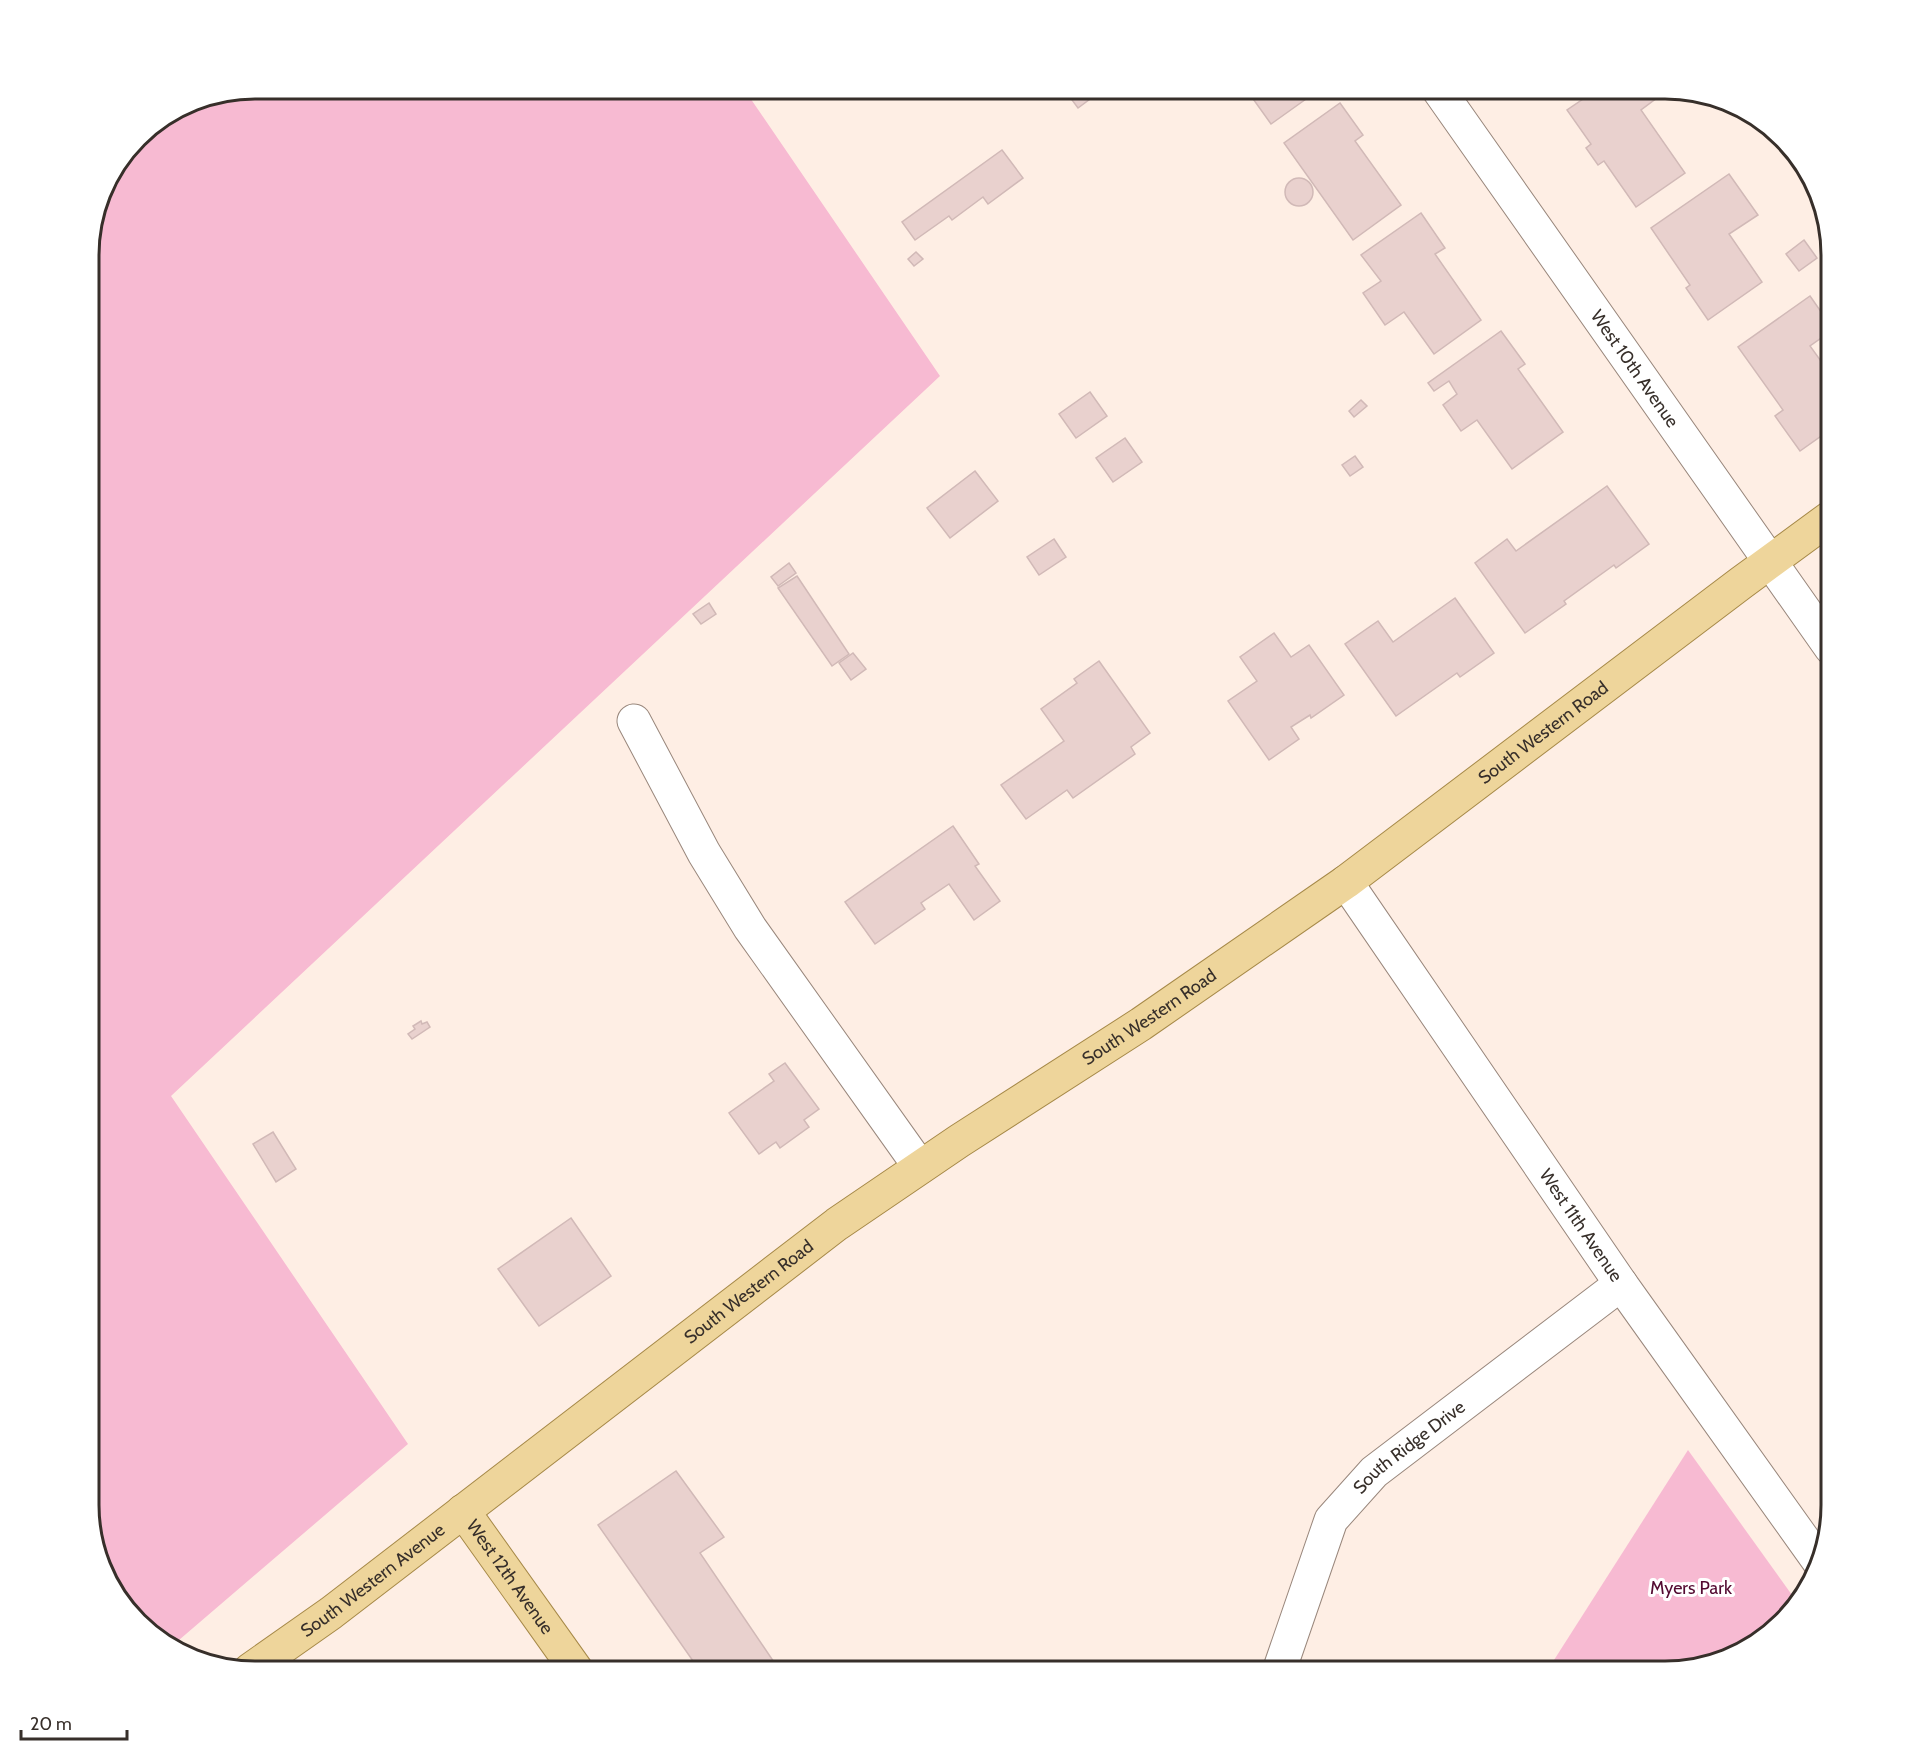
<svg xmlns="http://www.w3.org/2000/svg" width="1920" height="1760" viewBox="0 0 1920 1760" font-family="Cabin,sans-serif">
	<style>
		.green { fill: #f7bad2 }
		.building { fill: #e9d1ce; stroke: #d1b9b7; stroke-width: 1.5 }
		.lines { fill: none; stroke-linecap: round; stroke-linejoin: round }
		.minor-casing { stroke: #99877c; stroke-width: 35 }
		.major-casing { stroke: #a68948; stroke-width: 35 }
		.minor { stroke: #fff; stroke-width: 33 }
		.major { stroke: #eed59b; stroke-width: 33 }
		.labels { text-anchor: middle; stroke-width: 6; stroke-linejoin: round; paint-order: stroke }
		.street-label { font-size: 18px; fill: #372f2a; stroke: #fff }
		.park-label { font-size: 18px; fill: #530a31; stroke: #fff }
		.rim { fill: none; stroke: #372f2a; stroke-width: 3 }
	</style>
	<rect width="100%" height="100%" fill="#feeee4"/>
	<g class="green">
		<polygon points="255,89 744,89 940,376 171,1096 408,1444 172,1646 137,1622 101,1569 89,1515 89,244 106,182 145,130 192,101"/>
		<polygon points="1688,1450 1797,1602 1782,1623 1728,1659 1665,1671 1547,1671"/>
	</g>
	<g class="building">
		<polygon points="1246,89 1320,89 1271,124"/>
		<polygon points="1550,89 1565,89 1555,96"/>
		<polygon points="1598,89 1669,89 1641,110 1685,173 1636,207 1604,161 1598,165 1586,148 1591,144 1567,110"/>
		<polygon points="1084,91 1090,99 1078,108 1072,100"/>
		<polygon points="1340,103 1363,135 1355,141 1401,205 1353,240 1284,143"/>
		<polygon points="1002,150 1023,178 988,204 983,197 952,220 949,216 915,240 902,222"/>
		<polygon points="1729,174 1758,215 1729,234 1762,282 1708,320 1686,288 1690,285 1651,228"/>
		<circle cx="1299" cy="192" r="14"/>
		<polygon points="1421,213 1445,248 1435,254 1481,320 1434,354 1404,312 1385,325 1363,293 1381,281 1361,255"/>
		<polygon points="1804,240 1817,258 1799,271 1786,254"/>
		<polygon points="916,252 923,259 914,266 908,259"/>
		<polygon points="1810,296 1831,326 1831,331 1810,346 1831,375 1831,429 1800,451 1775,416 1783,410 1738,347"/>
		<polygon points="1501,331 1525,364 1518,369 1563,432 1512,469 1477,420 1461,431 1443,405 1457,394 1449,381 1434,391 1428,383"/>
		<polygon points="1090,392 1107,416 1076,438 1059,414"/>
		<polygon points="1361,400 1367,406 1354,417 1349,411"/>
		<polygon points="1125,438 1142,462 1113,482 1096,458"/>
		<polygon points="1355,456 1363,467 1350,476 1342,465"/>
		<polygon points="975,471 998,501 950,538 927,508"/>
		<polygon points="1607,486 1649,544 1616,568 1614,565 1564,601 1566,604 1525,633 1475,563 1507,539 1516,551"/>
		<polygon points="1054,539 1066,557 1039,575 1027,557"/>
		<polygon points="789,563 796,573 778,586 771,577"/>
		<polygon points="797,576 849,654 832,666 778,588"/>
		<polygon points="1455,598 1494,653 1460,677 1457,673 1396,716 1345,644 1378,621 1393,642"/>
		<polygon points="709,603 716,614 701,624 693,614"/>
		<polygon points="1274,633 1291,657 1309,645 1344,695 1311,718 1310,715 1291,727 1299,739 1269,760 1228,701 1257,681 1240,657"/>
		<polygon points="853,653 866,669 851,680 839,663"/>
		<polygon points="1099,661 1150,733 1131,747 1135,754 1073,798 1067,790 1026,819 1001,785 1064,741 1041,709 1077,683 1074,679"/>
		<polygon points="953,826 979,864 975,866 1000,901 974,920 949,884 921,903 925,909 875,944 845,902"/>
		<polygon points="421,1021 422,1024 427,1022 430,1027 412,1039 408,1034 415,1029 413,1026"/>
		<polygon points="785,1063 819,1109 804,1120 809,1127 780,1148 776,1142 759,1154 729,1113 774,1081 769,1074"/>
		<polygon points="273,1132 296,1169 276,1182 253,1144"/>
		<polygon points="571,1218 611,1276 539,1326 498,1269"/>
		<polygon points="676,1471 724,1537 700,1553 780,1671 700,1671 598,1525"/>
	</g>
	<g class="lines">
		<g class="minor-casing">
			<g id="minor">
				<path id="s1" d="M1438 89 1831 648"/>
				<polyline points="634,721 704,853 750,928 920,1167"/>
				<path id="s2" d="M1346 882 1621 1284 1820 1563"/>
				<path id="s3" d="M1279 1671 1331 1520 1374 1472 1621 1284"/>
			</g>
		</g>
		<g class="major-casing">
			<g id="major">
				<path id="s4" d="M463 1511 577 1671"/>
				<path id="s5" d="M250 1670 331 1613 837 1224 959 1141 1141 1024 1346 882 1741 583 1831 517"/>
			</g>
		</g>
		<use href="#minor" class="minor"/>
		<use href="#major" class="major"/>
	</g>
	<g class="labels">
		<g class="street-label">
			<text dy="6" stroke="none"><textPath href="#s1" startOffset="342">West 10th Avenue</textPath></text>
			<text dy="6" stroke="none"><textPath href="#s5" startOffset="1598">South Western Road</textPath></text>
			<text dy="6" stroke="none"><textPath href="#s5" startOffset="1112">South Western Road</textPath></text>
			<text dy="6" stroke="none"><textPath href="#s2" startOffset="416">West 11th Avenue</textPath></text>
			<text dy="6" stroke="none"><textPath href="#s5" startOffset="626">South Western Road</textPath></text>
			<text dy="6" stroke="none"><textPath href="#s3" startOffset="267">South Ridge Drive</textPath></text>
			<text dy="6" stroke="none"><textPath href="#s4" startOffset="81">West 12th Avenue</textPath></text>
			<text dy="6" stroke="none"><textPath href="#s5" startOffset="152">South Western Avenue</textPath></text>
		</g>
		<g class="park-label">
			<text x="1691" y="1594">Myers Park</text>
		</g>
	</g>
	<path d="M0 0H1920V1760H0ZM255 99H1665A156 156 0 0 1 1821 255V1505A156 156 0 0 1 1665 1661H255A156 156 0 0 1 99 1505V255A156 156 0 0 1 255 99Z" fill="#fff" fill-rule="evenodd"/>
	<path class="rim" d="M255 99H1665A156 156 0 0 1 1821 255V1505A156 156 0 0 1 1665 1661H255A156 156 0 0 1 99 1505V255A156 156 0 0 1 255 99Z"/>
	<path d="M21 1730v9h106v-9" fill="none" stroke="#372f2a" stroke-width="3"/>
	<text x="30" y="1730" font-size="18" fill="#372f2a" stroke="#ffffff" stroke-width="4.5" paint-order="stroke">20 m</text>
</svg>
